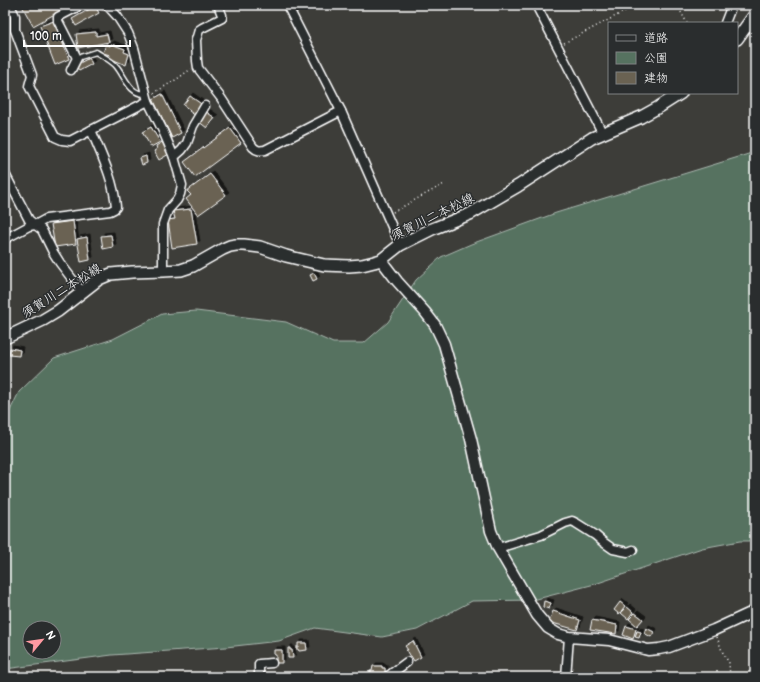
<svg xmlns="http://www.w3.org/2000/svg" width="760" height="682" viewBox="0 0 760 682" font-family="'Balsamiq Sans','Klee One',sans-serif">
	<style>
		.green { fill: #567260; stroke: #aab8b0; fill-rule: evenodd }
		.building { fill: #6a6252; stroke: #fff; filter: url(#shadow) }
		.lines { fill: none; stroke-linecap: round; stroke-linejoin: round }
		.service-casing { stroke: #fff; stroke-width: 7 }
		.minor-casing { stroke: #fff; stroke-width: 11 }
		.tertiary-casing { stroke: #fff; stroke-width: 13 }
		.secondary-casing { stroke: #fff; stroke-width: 14 }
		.path { stroke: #fff; stroke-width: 1.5; stroke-dasharray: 1 3; stroke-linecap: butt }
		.service { stroke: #2a2d2e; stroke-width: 4 }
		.minor { stroke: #2a2d2e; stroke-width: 8 }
		.tertiary { stroke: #2a2d2e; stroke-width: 10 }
		.secondary { stroke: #2a2d2e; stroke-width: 11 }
		.labels { text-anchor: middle; stroke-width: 3; stroke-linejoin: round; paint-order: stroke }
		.street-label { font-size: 13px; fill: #fff; stroke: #2a2d2e }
	</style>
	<defs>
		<filter id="shadow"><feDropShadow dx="3" dy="-3" stdDeviation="0" flood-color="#0009"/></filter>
	</defs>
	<rect width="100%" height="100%" fill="#3d3d39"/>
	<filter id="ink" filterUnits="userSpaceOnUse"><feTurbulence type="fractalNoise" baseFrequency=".025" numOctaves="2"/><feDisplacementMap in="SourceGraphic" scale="8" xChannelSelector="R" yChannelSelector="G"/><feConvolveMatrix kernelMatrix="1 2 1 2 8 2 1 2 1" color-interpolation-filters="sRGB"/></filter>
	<g filter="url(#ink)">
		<path class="green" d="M755 152V541H740L702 548 595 584 533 600 472 601 417 630 382 637 315 628 279 641 226 647 112 655 5 669V418L8 415 19 392 54 358 113 339 162 314 196 311 286 322 333 343H364L388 322 416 280 441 257 471 244 556 213ZM30 628H54V652H30Z"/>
		<g class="building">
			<polygon points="25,5 71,5 33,26 22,6"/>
			<polygon points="95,6 99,13 76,26 72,19"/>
			<polygon points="54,21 69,59 55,65 40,26"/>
			<polygon points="96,32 96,36 107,34 109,42 78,48 76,34"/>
			<polygon points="106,44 110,46 111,44 125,49 124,52 129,54 126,65 109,58 110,55 103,53"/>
			<polygon points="89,58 92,64 79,71 76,65"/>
			<polygon points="162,94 181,133 172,138 153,99"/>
			<polygon points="190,96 204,106 196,116 189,111 190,110 183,105"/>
			<polygon points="205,111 215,118 207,128 198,121"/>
			<polygon points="151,127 160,142 151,147 142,132"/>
			<polygon points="230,128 241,143 195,177 184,162"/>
			<polygon points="162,142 169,154 159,160 154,151 157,149 156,146"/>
			<polygon points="146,156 147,163 142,165 140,158"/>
			<polygon points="210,174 226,195 198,215 186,199 191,195 187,191"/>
			<polygon points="191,209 197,244 172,248 168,220 175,219 173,211"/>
			<polygon points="73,221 76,244 55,247 51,224"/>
			<polygon points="111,235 113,247 103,249 101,236"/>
			<polygon points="87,237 90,260 81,262 77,239"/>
			<polygon points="314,273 317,279 313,281 310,275"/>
			<polygon points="10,348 20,350 19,356 9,355"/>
			<polygon points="544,601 551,603 549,609 543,607"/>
			<polygon points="620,602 625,606 619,614 614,610"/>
			<polygon points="627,607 633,612 628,619 621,613"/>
			<polygon points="553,611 580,620 577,630 549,622"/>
			<polygon points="635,613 643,619 637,626 629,619"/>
			<polygon points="592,620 617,625 616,634 590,630"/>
			<polygon points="626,626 636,629 633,639 623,635"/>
			<polygon points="646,628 654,632 651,637 644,633"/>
			<polygon points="637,631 641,632 639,638 635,637"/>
			<polygon points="413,641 421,657 414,661 411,656 410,657 406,650 408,650 405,646"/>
			<polygon points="298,643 306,643 307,650 299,651 298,649 296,649 296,647 298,647"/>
			<polygon points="288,648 290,648 290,650 292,650 293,658 288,658"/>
			<polygon points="274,650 282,650 282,663 276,663 276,655 274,655"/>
			<polygon points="373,666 382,666 382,668 385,668 385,675 370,675 370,671 372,671"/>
		</g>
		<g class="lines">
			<g class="service-casing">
				<path id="service" d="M77 58 96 52C102 56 113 61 117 67 125 77 130 95 146 94"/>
			</g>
			<g class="minor-casing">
				<g id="minor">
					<polyline points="10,5 15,16 15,30 32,75 29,86 55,137 62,140 70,141 148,101"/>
					<polyline points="107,5 117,16 128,33 134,48 148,101 163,131 174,157 182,185 180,194 177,200 168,210 163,224 163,271"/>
					<path d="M218 5 222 15V18L202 28 199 30 196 40 197 61 198 68 221 98 253 147C257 151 260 151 265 150L341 111"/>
					<polyline points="287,5 341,111 400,245"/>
					<polyline points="536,5 603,134"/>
					<polyline points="725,23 732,5"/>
					<polyline points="71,70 77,58 58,21 58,17 81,5"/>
					<polyline points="174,157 182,150 187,143 193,126 205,106"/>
					<polyline points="5,174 29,220 42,230 53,252 60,263 82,292"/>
					<path d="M5 239 29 226 35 225 46 219 110 211 114 209 116 207C114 180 101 154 91 130"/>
					<polyline points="498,548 541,535 565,523 572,521 576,523 595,535 603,542 613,549 628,552 633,550"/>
					<polyline points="259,677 259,664 272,663"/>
					<polyline points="387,677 407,662"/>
					<polyline points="566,677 569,637"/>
				</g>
			</g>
			<g class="tertiary-casing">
				<polyline id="tertiary" points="381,260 397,281 425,312 435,325 444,344 471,439 491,531 498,548 537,615 548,628 558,634 569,637 609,640 648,650 659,649 669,647 714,630 755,611"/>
			</g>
			<g class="secondary-casing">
				<g id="secondary">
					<polyline points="737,39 755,14"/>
					<polyline points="5,338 43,320 58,311 99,279 111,274 132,272 163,271 181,270 193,266 223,249 230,246 236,245 244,245 260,247 286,256 324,265 349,266 362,265 374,262 381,260 400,245 432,229 470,214 518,186 592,138 641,117 659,107 681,93"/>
				</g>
			</g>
			<g class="path">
				<polyline points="677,5 687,23"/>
				<polyline points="564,43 637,5"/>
				<polyline points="154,93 177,79 191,69"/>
				<polyline points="393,212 444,184"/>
				<polyline points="717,637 722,651 729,663 730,677"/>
			</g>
			<use href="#service" class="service"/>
			<use href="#minor" class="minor"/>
			<use href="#tertiary" class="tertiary"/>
			<use href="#secondary" class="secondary"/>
		</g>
	</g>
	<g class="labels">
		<g class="street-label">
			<text transform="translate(432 216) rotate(-26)" y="5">須賀川二本松線</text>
			<text transform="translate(61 290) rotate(-32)" y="5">須賀川二本松線</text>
		</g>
	</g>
	<rect width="760" height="682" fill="none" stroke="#2a2d2e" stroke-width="20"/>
	<rect x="10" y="10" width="740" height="662" fill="none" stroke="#fff" stroke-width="1.5" filter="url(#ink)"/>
	<rect x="608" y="22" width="130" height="72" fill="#2a2d2e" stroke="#7f8182"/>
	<rect x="616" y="35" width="20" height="6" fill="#2a2d2e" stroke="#7f8182"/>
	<text x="644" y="42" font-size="12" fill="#ffffff">道路</text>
	<rect x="616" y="52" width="20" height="12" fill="#567260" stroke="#7f8182"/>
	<text x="644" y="62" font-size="12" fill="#ffffff">公園</text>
	<rect x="616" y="72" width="20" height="12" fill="#6a6252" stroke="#7f8182"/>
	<text x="644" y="82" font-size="12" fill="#ffffff">建物</text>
	<g transform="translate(42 640) rotate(61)"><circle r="19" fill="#2a2d2e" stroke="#7f8182"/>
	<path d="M0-3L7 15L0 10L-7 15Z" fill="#ff9aa2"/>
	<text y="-6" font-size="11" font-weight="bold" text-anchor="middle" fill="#ffffff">N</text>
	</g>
	<path d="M24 40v6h106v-6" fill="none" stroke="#ffffff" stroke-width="2"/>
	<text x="30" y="40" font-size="12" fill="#ffffff" stroke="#2a2d2e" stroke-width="3" paint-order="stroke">100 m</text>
</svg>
